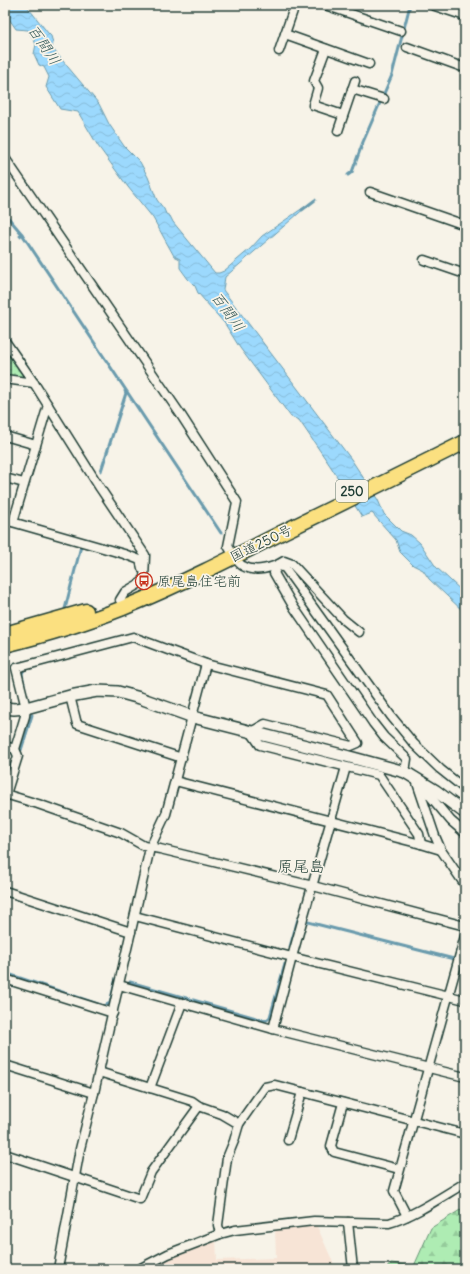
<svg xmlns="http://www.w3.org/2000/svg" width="470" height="1274" viewBox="0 0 470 1274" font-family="Delius,'Klee One',sans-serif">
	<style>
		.built { fill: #f7e4d6 }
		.forest { fill: url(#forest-firs); stroke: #669474 }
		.park { fill: url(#park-dots); stroke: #669474 }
		.water { fill: url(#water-waves); stroke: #6a9bad }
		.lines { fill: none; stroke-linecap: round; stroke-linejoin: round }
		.stream { stroke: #6a9bad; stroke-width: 3 }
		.street-casing { stroke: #1f3d34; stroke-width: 11 }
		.secondary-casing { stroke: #1f3d34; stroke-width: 14 }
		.highway-casing { stroke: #1f3d34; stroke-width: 17 }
		.street { stroke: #f7f3e8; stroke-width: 8 }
		.secondary { stroke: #f7f3e8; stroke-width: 11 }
		.highway { stroke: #fbe080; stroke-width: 14 }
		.labels { text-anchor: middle; stroke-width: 3.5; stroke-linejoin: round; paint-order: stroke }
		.shield { fill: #f7f3e8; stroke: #60746a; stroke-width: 1 }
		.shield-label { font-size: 13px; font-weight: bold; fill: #1f3d34 }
		.street-label { font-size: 14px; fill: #1f3d34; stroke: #f7f3e8 }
		.poi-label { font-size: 14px; fill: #1f3d34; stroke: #f7f3e8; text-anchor: start }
		.water-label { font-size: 15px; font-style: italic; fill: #385c5c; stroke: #f7f3e8 }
		.quarter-label { font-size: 16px; fill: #1f3d34; stroke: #f7f3e8 }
	</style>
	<defs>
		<pattern id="forest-firs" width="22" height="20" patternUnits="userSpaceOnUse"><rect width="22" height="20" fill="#aeecb3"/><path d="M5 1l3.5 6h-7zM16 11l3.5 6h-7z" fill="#95cb9b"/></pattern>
		<pattern id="park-dots" width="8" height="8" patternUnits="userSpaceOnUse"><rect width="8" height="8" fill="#aeecb3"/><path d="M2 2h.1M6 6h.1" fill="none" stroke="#95cb9b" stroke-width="1.8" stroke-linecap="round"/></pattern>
		<pattern id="water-waves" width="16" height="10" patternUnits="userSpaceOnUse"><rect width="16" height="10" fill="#9cd9fd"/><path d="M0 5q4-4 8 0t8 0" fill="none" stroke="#86bbd9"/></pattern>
	</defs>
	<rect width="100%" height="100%" fill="#f7f3e8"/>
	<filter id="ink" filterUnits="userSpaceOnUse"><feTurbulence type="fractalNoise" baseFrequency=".025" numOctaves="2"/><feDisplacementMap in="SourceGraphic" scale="8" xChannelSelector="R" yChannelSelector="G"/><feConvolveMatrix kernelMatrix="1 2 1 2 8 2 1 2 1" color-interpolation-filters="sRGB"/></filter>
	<g filter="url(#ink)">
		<polygon class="built" points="316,1224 336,1269 146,1269 180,1252 216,1238 217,1260 276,1258 275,1228"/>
		<polygon class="forest" points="465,1207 465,1269 386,1269 391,1263 414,1266 431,1228"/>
		<polygon class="park" points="5,348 23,375 20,378 5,376"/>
		<polygon class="water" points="5,5 26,5 48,33 51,36 53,43 52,48 99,104 109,124 124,146 140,162 148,177 157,200 164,209 166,214 170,216 173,222 215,273 219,273 224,271 250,249 262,236 313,201 225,277 223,290 351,459 378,500 384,514 401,531 411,535 420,543 436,567 465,594 465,613 429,579 423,570 413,565 400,552 396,540 372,513 362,517 331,467 299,420 291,417 240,348 225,324 198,293 195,286 188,279 180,268 180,259 174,256 153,218 128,187 98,146 78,112 60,109 46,87 49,77 44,67 39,65 34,54 36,44 28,30 16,29 5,13"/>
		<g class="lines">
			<g class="stream">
				<polyline points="348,175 352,172 363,142 392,75 410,5"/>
				<polyline points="302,210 315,200"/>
				<polyline points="5,214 22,234 20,236"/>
				<polyline points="22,234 221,533"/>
				<polyline points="101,471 126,393 125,391"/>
				<polyline points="65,609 81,546"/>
				<polyline points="24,684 22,674 24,669 26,668"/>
				<polyline points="21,750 32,715"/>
				<polyline points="308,922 454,959"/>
				<polyline points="290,947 298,919 299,919"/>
				<polyline points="463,962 465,963"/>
				<polyline points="5,973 104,1006 110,1003 116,978 117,978"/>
				<polyline points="130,982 263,1020 267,1020 270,1017 285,964"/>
			</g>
			<g class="street-casing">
				<g id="street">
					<polyline points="325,5 401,31"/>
					<polyline points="432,5 465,16"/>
					<polyline points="285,34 369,64"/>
					<polyline points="407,47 465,68"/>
					<polyline points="326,49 314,81 318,88 313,105 343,115"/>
					<polyline points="279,51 295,5"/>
					<polyline points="352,89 384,99"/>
					<polyline points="338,131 355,81"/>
					<polyline points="5,158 181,415 237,502 228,546 231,551"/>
					<polyline points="370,192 465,225"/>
					<polyline points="424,260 465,274"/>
					<polyline points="5,341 34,383 100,488 145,555 144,581"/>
					<polyline points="5,379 34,383"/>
					<polyline points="5,436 36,445"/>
					<polyline points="5,478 24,483"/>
					<polyline points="5,520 124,554 140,560 142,568"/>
					<polyline points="13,522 48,405"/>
					<path d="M234 556C237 560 239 564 243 566 255 573 273 568 284 561L292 564 343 619 359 632"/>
					<polyline points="278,565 285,568 391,716 414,744 440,769 465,789"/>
					<polyline points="278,565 274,573 293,606 373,723 384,737 407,759 405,772"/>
					<polyline points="120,600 125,592 144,581"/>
					<polyline points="70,696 77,724 182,758"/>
					<polyline points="5,746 15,749 25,716 26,708 16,668 133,637 206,664 327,695 358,743 351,746 265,724 251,732 260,745 379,775 419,834 421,844"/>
					<polyline points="415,777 435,836 441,850 465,885"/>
					<polyline points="175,781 421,844 441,850"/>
					<polyline points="419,783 451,821 465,833"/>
					<polyline points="5,794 38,804 121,833 144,846 160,849 313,886 465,926"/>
					<polyline points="6,794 18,756 15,749"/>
					<polyline points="5,891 131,932"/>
					<polyline points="135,916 292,957 465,1000"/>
					<polyline points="5,979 113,1013"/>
					<polyline points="119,985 273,1029 465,1077"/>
					<polyline points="273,1029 292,957 346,767"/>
					<polyline points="5,1065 94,1093"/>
					<polyline points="99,1072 192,1101 199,1106 222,1114 239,1124"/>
					<polyline points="150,1088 182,1003"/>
					<polyline points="343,1103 331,1146 334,1152 399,1169"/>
					<polyline points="288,1140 302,1092"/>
					<polyline points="5,1154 140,1199 151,1172 199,1106"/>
					<polyline points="407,1216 394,1191 465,936"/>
					<polyline points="348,1222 353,1269"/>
					<polyline points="220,1234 218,1225 227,1158 234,1141 239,1124 265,1087 275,1085 465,1134"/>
					<polyline points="58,1269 80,1149 94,1093 150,848 166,814 206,664"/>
					<path d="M139 1269 168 1254 220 1234 235 1230 314 1221 389 1223C416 1215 441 1197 465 1183"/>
				</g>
			</g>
			<g class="secondary-casing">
				<polyline id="secondary" points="5,708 14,709 26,708 70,696 97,691 118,692 140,698 193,717 346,756 405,772 436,791 465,813"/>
			</g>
			<g class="highway-casing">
				<g id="highway">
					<polyline points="5,634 86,611"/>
					<path d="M5 645C45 635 85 623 123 608 179 585 232 558 285 531 345 502 405 472 465 442"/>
				</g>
			</g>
			<use href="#street" class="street"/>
			<use href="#secondary" class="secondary"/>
			<use href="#highway" class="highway"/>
		</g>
	</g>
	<defs>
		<g id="bus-ring" transform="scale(0.9)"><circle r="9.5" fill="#f7f3e8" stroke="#c8321e" stroke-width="1.5"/><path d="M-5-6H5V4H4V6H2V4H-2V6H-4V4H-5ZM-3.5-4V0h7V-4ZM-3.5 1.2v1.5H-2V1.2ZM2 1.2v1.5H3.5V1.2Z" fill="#c8321e"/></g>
	</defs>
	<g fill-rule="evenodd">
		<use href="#bus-ring" x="144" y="581"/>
	</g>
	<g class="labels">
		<rect class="shield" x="336" y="480" width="32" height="22" rx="3"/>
		<g class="shield-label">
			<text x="352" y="496">250</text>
		</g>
		<g class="street-label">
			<text transform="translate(261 543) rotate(-26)" y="5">国道250号</text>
		</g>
		<g class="poi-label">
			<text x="157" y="586">原尾島住宅前</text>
		</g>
		<g class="water-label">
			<text transform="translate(44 45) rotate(56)" y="5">百間川</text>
			<text transform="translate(228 312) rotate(54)" y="5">百間川</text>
		</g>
		<g class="quarter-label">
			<text x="301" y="872">原尾島</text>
		</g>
	</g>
	<rect width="470" height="1274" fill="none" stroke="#f7f3e8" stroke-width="20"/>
	<rect x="10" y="10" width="450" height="1254" fill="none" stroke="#1f3d34" stroke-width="1.5" filter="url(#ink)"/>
</svg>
